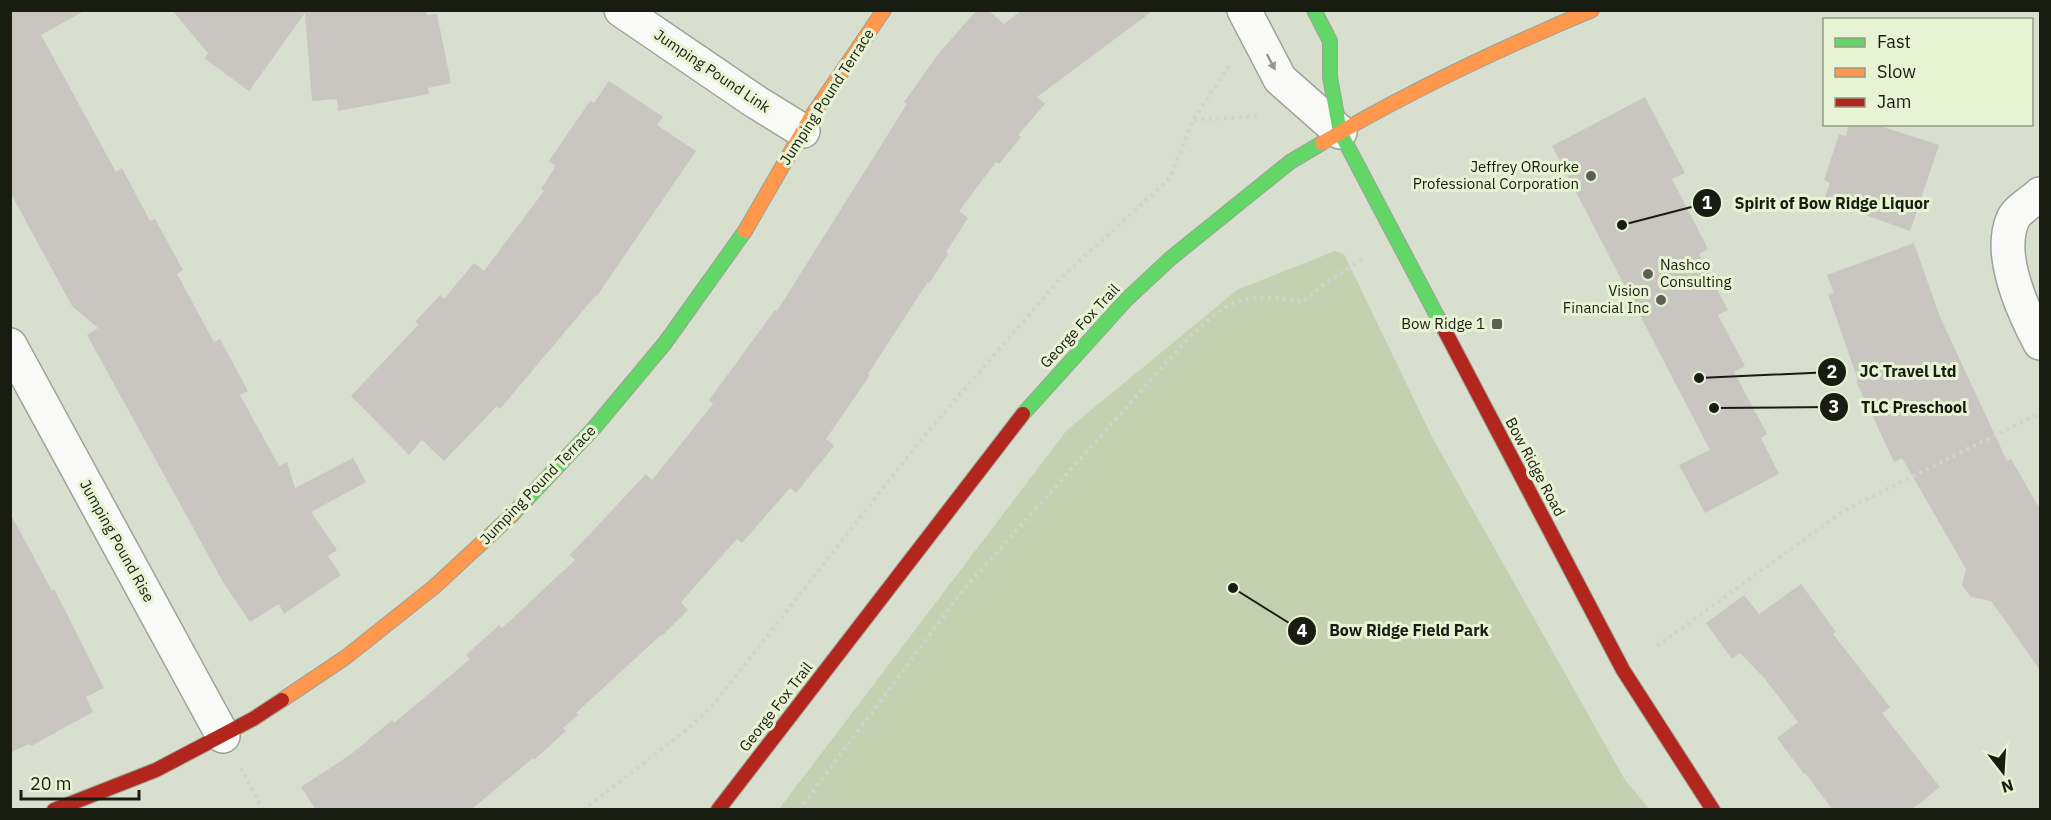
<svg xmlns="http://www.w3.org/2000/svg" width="2051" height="820" viewBox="0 0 2051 820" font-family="'IBM Plex Sans',sans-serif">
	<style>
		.green { fill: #c4d0b0 }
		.building { fill: #c9c6c2 }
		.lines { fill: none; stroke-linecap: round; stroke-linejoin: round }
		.street-casing { stroke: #9da295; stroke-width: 36 }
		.fast-casing { stroke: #9da295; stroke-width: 16 }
		.slow-casing { stroke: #9da295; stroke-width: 16 }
		.jam-casing { stroke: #9da295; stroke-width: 16 }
		.path { stroke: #d1d3ce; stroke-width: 4; stroke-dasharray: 3 4.5; stroke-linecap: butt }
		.street { stroke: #f9faf8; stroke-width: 33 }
		.fast { stroke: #63d668; stroke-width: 14 }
		.slow { stroke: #ff974d; stroke-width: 14 }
		.jam { stroke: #b3261e; stroke-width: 14 }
		.oneway { fill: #949690 }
		.poi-dot { fill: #5b6053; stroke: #e7f3d3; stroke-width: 2 }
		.labels { text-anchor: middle; stroke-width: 6; stroke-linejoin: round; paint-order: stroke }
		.street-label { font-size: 15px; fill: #181c11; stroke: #e7f3d3 }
		.poi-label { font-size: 15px; fill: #181c11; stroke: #e7f3d3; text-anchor: end }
		.leader { fill: none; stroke: #181c11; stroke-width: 2 }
		.callout-dot { fill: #181c11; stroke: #e7f3d3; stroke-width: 2 }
		.mark-label { font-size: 18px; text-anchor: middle; font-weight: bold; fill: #fff }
		.callout-label { font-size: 16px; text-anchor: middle; font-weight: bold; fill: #181c11; stroke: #e7f3d3; stroke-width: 6; stroke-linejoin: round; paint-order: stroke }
	</style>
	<rect width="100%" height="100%" fill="#d8dfce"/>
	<polygon class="green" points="1335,251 1344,254 1433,439 1625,780 1649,809 779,809 1067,430 1237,290"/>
	<g class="building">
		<polygon points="10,10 86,10 41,35 116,172 122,168 150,221 155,219 183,270 177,274 214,342 220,339 248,391 240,395 279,466 287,462 295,488 353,458 366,482 311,512 337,550 328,556 341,575 284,614 279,604 250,622 223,582 87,335 98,328 72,306 10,192"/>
		<polygon points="172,10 426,10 427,15 437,14 451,83 428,88 429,94 338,111 337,99 312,101 305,13 249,91 204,58 208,53"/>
		<polygon points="977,10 988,10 1004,24 1022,10 1154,10 1037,97 1045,104 1018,135 1021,137 999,164 996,162 959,211 968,218 946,252 948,254 929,284 927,283 868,374 870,375 826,439 834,446 796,493 790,488 742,543 737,539 681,602 688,610 663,635 662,634 576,713 578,715 563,728 566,731 534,760 533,758 471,810 316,810 301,787 350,755 392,720 394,723 470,659 466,655 499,625 502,628 575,560 570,555 646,474 652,480 713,404 709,400 775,310 777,311 907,104 904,102 939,53"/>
		<polygon points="609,81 663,117 657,125 696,151 597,296 596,295 500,409 497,406 444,461 422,440 409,455 351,396 419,324 415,322 440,295 444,299 474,263 484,271 544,191 541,189 556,166 549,161 590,101 594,103"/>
		<polygon points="1645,97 1685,173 1672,179 1708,249 1699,254 1728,310 1718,315 1745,366 1734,372 1767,434 1761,438 1779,474 1705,513 1679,465 1710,450 1552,146"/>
		<polygon points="1849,124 1874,124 1939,145 1910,231 1824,200 1830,183 1824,180 1839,134 1846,136"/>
		<polygon points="1914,243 1940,317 2007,461 2011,459 2040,509 2040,670 1991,601 1971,597 1962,585 1966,569 1902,458 1894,462 1856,381 1858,380 1828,294 1834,293 1827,275"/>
		<polygon points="10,513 52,591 54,589 69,618 104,688 86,697 93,712 31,746 29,744 10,753"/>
		<polygon points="1801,584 1836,632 1833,634 1890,707 1882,713 1940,787 1911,810 1833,810 1805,773 1804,774 1777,738 1798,722 1765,679 1740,653 1732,659 1706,623 1744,595 1759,614"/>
	</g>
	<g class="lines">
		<g class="street-casing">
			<g id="street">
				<polyline points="621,10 756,102 803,131"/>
				<polyline points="1244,10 1280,79 1340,132"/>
				<path d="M2040 194C2033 201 2017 210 2013 219 1997 255 2023 311 2040 343"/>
				<polyline points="10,345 223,736"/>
			</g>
		</g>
		<g class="fast-casing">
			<g id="fast">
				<polyline points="1314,10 1330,41 1330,77 1340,132 1445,331"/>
				<polyline points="1023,414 1126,300 1171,258 1290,162 1322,143"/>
				<polyline points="512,515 594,428 665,343 745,231"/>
			</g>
		</g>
		<g class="slow-casing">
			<g id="slow">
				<path d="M1322 143C1409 91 1499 49 1592 10"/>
				<polyline points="745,231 811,117 884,10"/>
				<polyline points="282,700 346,657 434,587 512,515"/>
			</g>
		</g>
		<g class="jam-casing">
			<g id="jam">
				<polyline points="1445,331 1623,670 1713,810"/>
				<polyline points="54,810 156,770 253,719 282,700"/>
				<polyline points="718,810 1023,414"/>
			</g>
		</g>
		<g class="path">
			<polyline points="1194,120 1260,116"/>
			<polyline points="1657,646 1845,510 2040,413"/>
			<polyline points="241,768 263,810"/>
			<polyline points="583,810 690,727 714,704 923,437 1061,278 1165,183 1171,175 1193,120 1230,64"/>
			<path d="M799 810 964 589 1192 334C1203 325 1216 312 1229 305 1252 293 1279 298 1303 302L1320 287 1363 259"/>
		</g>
		<use href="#street" class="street"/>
		<use href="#fast" class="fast"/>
		<use href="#slow" class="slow"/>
		<use href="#jam" class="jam"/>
	</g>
	<defs><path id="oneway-solid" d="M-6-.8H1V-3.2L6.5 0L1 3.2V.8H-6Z" transform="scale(1.5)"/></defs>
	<use class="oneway" href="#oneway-solid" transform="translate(1271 62) rotate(62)"/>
	<g class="poi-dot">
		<circle cx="1591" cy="176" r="6"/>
		<circle cx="1648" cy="274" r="6"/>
		<circle cx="1661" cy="300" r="6"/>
		<rect x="1491" y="318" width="12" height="12" rx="3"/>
	</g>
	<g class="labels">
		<g class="street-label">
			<text transform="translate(712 71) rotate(34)" y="5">Jumping Pound Link</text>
			<text transform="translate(827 97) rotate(-57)" y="5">Jumping Pound Terrace</text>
			<text transform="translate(1080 326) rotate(-47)" y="5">George Fox Trail</text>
			<text transform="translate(1535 467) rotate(62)" y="5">Bow Ridge Road</text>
			<text transform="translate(538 485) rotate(-46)" y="5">Jumping Pound Terrace</text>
			<text transform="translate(117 541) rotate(61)" y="5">Jumping Pound Rise</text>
			<text transform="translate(776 707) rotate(-52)" y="5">George Fox Trail</text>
		</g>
		<g class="poi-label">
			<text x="1579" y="172">Jeffrey ORourke<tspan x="1579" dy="17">Professional Corporation</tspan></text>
			<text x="1660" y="270" text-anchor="start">Nashco<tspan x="1660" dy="17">Consulting</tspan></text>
			<text x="1649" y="296">Vision<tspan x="1649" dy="17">Financial Inc</tspan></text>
			<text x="1485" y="329">Bow Ridge 1</text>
		</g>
	</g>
	<path class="leader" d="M1622 225L1707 203M1699 378L1832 372M1714 408L1834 407M1233 588L1302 631"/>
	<g class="callout-dot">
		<circle cx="1622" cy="225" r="6"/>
		<circle cx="1699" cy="378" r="6"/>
		<circle cx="1714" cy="408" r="6"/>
		<circle cx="1233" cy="588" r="6"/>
		<circle cx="1707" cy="203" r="15"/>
		<circle cx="1832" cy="372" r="15"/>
		<circle cx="1834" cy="407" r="15"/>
		<circle cx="1302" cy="631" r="15"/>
	</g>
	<g class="mark-label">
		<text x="1707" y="209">1</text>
		<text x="1832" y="378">2</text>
		<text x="1834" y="413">3</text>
		<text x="1302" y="637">4</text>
	</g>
	<g class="callout-label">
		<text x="1832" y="209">Spirit of Bow Ridge Liquor</text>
		<text x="1908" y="377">JC Travel Ltd</text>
		<text x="1914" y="413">TLC Preschool</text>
		<text x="1409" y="636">Bow Ridge Field Park</text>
	</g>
	<rect width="2051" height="820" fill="none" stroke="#181c11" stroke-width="24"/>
	<rect x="1823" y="18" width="210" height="108" fill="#e7f3d3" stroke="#949d85" stroke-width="1.5"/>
	<rect x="1835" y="38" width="30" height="9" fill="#63d668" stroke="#949d85" stroke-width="1.5"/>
	<text x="1877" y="48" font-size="18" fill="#181c11">Fast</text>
	<rect x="1835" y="68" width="30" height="9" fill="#ff974d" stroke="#949d85" stroke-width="1.5"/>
	<text x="1877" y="78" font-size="18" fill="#181c11">Slow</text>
	<rect x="1835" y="98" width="30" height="9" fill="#b3261e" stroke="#949d85" stroke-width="1.5"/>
	<text x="1877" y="108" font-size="18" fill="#181c11">Jam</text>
	<g transform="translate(2003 772) rotate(163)" stroke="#e7f3d3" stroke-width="4.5" paint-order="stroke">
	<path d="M0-4.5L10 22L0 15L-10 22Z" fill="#181c11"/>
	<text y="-9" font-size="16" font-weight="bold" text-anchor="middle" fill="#181c11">N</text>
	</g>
	<path d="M21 790v9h118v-9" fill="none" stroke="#181c11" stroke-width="3"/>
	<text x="30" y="790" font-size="18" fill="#181c11" stroke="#e7f3d3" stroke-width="4.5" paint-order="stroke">20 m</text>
</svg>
